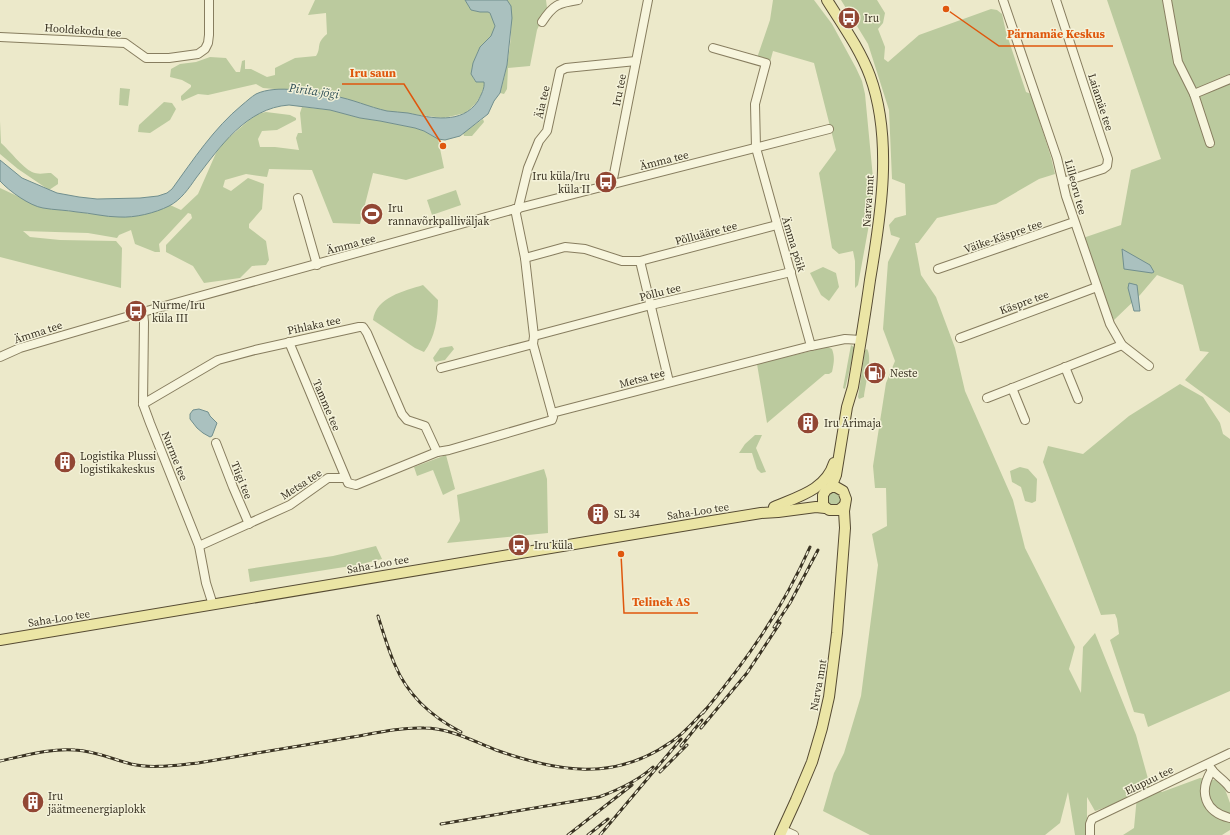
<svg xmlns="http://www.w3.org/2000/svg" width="1230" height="835" viewBox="0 0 1230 835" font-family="'Source Serif 4',serif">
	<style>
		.green { fill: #bbca9e }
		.water { fill: #aac1bf; stroke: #718f8e }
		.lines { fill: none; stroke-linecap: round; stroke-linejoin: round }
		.minor-casing { stroke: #877d5f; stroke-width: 10 }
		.major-casing { stroke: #564b33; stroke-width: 12 }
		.minor { stroke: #f7f5dd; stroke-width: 8 }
		.major { stroke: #ebe5a5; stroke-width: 10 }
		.rail-casing { stroke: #393222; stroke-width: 3 }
		.rail { stroke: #f4f2d9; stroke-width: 1.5; stroke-dasharray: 4.5; stroke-linecap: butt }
		.labels { text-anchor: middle; stroke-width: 3; stroke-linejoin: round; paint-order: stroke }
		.poi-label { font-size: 11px; fill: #393222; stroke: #f4f2d9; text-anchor: start }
		.street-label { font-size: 11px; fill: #393222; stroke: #f4f2d9 }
		.water-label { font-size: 12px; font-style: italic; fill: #325258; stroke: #f4f2d9 }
		.leader { fill: none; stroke: #df570d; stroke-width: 1.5 }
		.callout-dot { fill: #df570d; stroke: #f4f2d9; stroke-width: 1.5 }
		.callout-label { font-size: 12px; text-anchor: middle; font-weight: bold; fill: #df570d; stroke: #f4f2d9; stroke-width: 3; stroke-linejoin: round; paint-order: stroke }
	</style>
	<rect width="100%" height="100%" fill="#ece9ca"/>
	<g class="green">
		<path d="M315 0H465L471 10 480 12H488C491 14 493 18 494 22 498 36 485 39 480 48 478 50 477 54 476 56 473 66 468 73 476 82L484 81 485 83 481 95 476 103 470 109 465 113 444 118 386 111 335 96 286 90 263 88 256 84 208 95 198 94 182 101 181 99V96L191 87V85L182 80 170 77 171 69 180 64 196 62 210 57 226 58 236 72H240L242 61 245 60V69H251L267 77 275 75V68L295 58 316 56C322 47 315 44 327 34L326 13 308 15Z"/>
		<path d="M507 0H546L547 8 537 30 530 66 508 68 507 89 504 94 500 93C507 71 517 21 507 0Z"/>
		<polygon points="773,0 814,0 832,24 856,68 862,81 865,94 873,178 872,208 858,285 855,288 855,261 853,251 839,254 832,248 819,173 836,150 814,63 773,51 770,62 757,58 770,20"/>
		<polygon points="841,0 877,0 885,13 883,23 878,29 885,47 884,59 888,62 919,35 991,9 997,10 1002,14 1006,32 1026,92 1031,94 1051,157 1055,174 1039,179 996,204 937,218 918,243 915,243 921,275 936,297 955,348 965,391 1013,500 1025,548 1075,647 1069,669 1081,693 1083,647 1095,633 1136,735 1150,786 1162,792 1200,778 1222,781 1230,803 1230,830 1222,835 1123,835 1134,828 1137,796 1095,811 1087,797 1087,835 1075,835 1068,792 1060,823 1045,835 870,835 823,811 834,773 844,753 861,696 878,565 872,534 887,526 886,488 875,488 873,466 886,383 895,361 883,329 888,262 900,238 891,235 889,225 895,218 906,215 905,184 892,179 889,110 868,44"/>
		<polygon points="1107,0 1230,0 1230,413 1185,380 1209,352 1200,351 1183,285 1157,275 1140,295 1114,320 1098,285 1083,238 1121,225 1131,170 1161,159"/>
		<polygon points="120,88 130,89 128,106 119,105"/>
		<polygon points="164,102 172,103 176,109 170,120 150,133 138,132 139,125"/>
		<polygon points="302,107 330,110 360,118 380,121 415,128 424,131 438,139 444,168 406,180 373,173 360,224 333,223 312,170 269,169 267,177 246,174 225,180 223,187 231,191 248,178 264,184 262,209 249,224 249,228 266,241 269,260 266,265 252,266 240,278 204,283 193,266 166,252 166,245 192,218 191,214 188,213 159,244 160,252 155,252 135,244 131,230 119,235 117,238 88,233 23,231 30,237 60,240 116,241 122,248 121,288 0,257 0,188 43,208 119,217 145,214 170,205 181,210 198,194 216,153 225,141 248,121 257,114 266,112 290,115 296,118 296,120 277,130 262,131 258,139 260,147 275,147 299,150 296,138 298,133 302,133 300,113"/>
		<polygon points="483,119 484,122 472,136 464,136 463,133"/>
		<path d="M0 121 1 143C10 151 22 167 32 172 38 175 45 173 51 173L58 179V184L49 190 18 169 0 154Z"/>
		<polygon points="456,190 461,205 432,215 427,200"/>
		<polygon points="365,207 382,211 380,221 363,217"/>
		<polygon points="823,267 836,273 839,287 829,301 821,295 810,273"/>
		<path d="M423 285 438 300C438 318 435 338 424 352L415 348 373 320C376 297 404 291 423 285Z"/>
		<polygon points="851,345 855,348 845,389 843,388"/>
		<polygon points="452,346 454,349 445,360 435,362 433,358 440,348"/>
		<path d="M828 347 832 349C835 357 834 363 832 372L829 374H825L767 423 757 364Z"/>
		<path d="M867 349C873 357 865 386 864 397L859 399 858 397 865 350Z"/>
		<polygon points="1180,384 1203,397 1220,423 1223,434 1230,439 1230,691 1148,727 1144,714 1134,712 1110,640 1119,634 1117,619 1115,614 1101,615 1043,462 1048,446 1083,454 1129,416"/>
		<polygon points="755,435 762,435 756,448 766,472 761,473 757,469 752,453 739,453 745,444"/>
		<polygon points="446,455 455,489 443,495 433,470 417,476 414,467"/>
		<polygon points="1020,467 1028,469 1037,479 1036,501 1032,503 1025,501 1021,487 1012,482 1010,471"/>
		<polygon points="544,469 547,479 548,533 447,543 460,521 457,495"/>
		<polygon points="835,491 843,498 839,506 828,505 825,498 828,493"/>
		<polygon points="376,546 382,559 357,565 250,582 248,569 333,556"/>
	</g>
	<g class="water">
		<path d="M465 0H507L511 6 512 18 507 65 500 93 494 101 488 114 460 136 445 140 438 139 424 131 415 128 380 121 360 118 330 110 289 105C246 108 220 147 196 178 189 188 181 200 169 206 155 213 135 218 119 217 105 217 91 213 77 212 66 210 54 210 43 208 30 206 9 191 0 181V160L22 178 57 193 79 197 97 199 140 198 158 196 167 193 172 189C193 160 214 128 242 105 247 101 251 97 256 94 277 84 312 92 334 96 352 99 369 107 387 111 394 112 401 112 408 113 431 118 462 125 478 101 481 95 485 88 484 82H476L471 74 473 63 480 47 491 36 495 26 490 13 488 12H480L471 10Z"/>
		<polygon points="1122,249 1150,265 1154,272 1152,273 1124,269"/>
		<polygon points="1129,283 1137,285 1140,311 1134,311 1128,288"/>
		<polygon points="199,409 208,412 210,416 217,423 212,436 210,437 203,433 197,428 190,419 190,414 193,410"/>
	</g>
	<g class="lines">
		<g class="minor-casing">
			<g id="minor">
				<polyline points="1003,0 1057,158 1066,196 1110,324 1122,345 1149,366"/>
				<polyline points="1056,0 1108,159 1107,166 1103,169 1063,182"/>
				<polyline points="1167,0 1178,62 1194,94 1210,143"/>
				<path d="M542 22C553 5 558 3 578 0"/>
				<polyline points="0,37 125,43 146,58 169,58 198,54 205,49 208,43 209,35 209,0"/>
				<polyline points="713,48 766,63 755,104 756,148 811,346"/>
				<polyline points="1194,94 1230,79"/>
				<polyline points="612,184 648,0"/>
				<polyline points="298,198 317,265"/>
				<polyline points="515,209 525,258 534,336 533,344 552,413"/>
				<polyline points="518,209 528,168 539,141 547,131 560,71 566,68 636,61"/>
				<polyline points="525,258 565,247 585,249 622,261 640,261 777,225"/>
				<polyline points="640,261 669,382"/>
				<polyline points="938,269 1074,222"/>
				<polyline points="143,312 144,322 143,404 150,423 199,546 206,583 213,605"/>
				<polyline points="534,336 651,305 791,272"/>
				<polyline points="960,338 1097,287"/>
				<polyline points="289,342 348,483 356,485 437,452"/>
				<polyline points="0,357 20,348 143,312 515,209 829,129"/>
				<polyline points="1065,367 1078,399"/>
				<polyline points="441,368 533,344"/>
				<polyline points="1012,388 1025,420"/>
				<polyline points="987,398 1122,345"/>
				<polyline points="143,404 218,360 255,350 359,327 363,327 367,333 402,414 407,420 425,426 437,452 449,450 552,420 553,417 552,413 811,346 845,339 861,340"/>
				<polyline points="216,443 233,487 249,524"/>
				<polyline points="199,546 290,505 328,478 345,478"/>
				<path d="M1210 767C1214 775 1224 779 1230 788"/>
				<path d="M1212 770C1198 792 1205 812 1230 818"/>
				<polyline points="783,830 794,835"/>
				<polyline points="1090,835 1090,824 1092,819 1230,753"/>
			</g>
		</g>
		<g class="major-casing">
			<g id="major">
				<path d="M827 0C842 24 860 49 870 76 893 139 881 215 870 280 865 316 859 352 853 387L847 407 836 475 831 487 826 490 823 495V505L829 510H839L844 506"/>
				<path d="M774 507C797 497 826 490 834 463"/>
				<polyline points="0,640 712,521 761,513 778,512 816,507 825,508"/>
				<polyline points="780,835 796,800 812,762 822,728 829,697 837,633 845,528 844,511 846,499 843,491 836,487 831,487"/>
			</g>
		</g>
		<use href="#minor" class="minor"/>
		<use href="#major" class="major"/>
		<g class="rail-casing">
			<g id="rail">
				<path d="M378 616C383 632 388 649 395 665 408 696 432 717 461 732"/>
				<polyline points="774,627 790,603 818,550"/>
				<path d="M703 713C747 660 782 610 810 547"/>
				<polyline points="701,728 747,673 780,623"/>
				<polyline points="681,746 702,720"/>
				<path d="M0 761C24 756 50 748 75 750 95 751 112 759 131 764 152 769 176 765 198 763 245 755 293 747 341 739 368 735 397 727 424 728 449 728 473 741 496 750 558 772 614 782 671 742 685 733 695 720 706 709"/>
				<polyline points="660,772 687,745"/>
				<path d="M441 824 599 797C618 790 638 781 653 767"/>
				<polyline points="568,835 632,785"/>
				<polyline points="588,835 608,819"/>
				<polyline points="600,835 681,739"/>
			</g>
		</g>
		<use href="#rail" class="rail"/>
	</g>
	<defs>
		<g id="bus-disc" transform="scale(1.15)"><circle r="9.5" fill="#924734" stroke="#f4f2d9"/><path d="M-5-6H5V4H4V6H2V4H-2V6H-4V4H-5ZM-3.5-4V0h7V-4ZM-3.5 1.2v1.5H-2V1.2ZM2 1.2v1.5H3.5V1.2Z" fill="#fff"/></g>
		<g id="stadium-disc" transform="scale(1.15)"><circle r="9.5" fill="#924734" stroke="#f4f2d9"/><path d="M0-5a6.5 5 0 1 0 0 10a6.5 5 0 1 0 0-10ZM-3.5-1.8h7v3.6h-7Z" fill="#fff"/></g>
		<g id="fuel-disc" transform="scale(1.15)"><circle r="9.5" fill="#924734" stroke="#f4f2d9"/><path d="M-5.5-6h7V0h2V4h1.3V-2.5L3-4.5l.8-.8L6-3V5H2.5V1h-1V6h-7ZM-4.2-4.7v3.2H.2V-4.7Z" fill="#fff"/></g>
		<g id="building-disc" transform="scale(1.15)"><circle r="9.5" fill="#924734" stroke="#f4f2d9"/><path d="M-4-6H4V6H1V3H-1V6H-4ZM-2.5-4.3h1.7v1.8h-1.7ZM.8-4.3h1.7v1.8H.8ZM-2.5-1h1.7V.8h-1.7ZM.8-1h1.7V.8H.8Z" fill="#fff"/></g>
	</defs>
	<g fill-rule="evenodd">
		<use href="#bus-disc" x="849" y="18"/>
		<use href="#bus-disc" x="606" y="182"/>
		<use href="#stadium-disc" x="372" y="214"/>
		<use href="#bus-disc" x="136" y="311"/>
		<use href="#fuel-disc" x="875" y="373"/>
		<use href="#building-disc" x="808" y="423"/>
		<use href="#building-disc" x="65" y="462"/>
		<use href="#building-disc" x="598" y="514"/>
		<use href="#bus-disc" x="519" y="545"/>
		<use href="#building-disc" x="33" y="802"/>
	</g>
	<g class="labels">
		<g class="poi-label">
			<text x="864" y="22">Iru</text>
			<text x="590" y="180" text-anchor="end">Iru küla/Iru<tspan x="590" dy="13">küla II</tspan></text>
			<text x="388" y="212">Iru<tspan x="388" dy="13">rannavõrkpalliväljak</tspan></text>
			<text x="152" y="309">Nurme/Iru<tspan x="152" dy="13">küla III</tspan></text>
			<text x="890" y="377">Neste</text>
			<text x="824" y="427">Iru Ärimaja</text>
			<text x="80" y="460">Logistika Plussi<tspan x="80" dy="13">logistikakeskus</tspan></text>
			<text x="614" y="518">SL 34</text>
			<text x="534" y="549">Iru küla</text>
			<text x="48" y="800">Iru<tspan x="48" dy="13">jäätmeenergiaplokk</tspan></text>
		</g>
		<g class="street-label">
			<text transform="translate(83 30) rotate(4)" y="4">Hooldekodu tee</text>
			<text transform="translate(619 90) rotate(-79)" y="4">Iru tee</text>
			<text transform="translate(542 102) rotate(-77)" y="4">Äia tee</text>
			<text transform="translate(1101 102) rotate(72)" y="4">Laiamäe tee</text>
			<text transform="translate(664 160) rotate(-14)" y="4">Ämma tee</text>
			<text transform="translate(1076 187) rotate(75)" y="4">Lilleoru tee</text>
			<text transform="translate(868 201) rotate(-86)" y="4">Narva mnt</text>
			<text transform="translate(706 233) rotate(-15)" y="4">Põlluääre tee</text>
			<text transform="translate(1003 236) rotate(-19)" y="4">Väike-Käspre tee</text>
			<text transform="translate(351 244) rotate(-15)" y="4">Ämma tee</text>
			<text transform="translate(794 244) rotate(73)" y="4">Ämma põik</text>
			<text transform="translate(660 292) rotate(-14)" y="4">Põllu tee</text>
			<text transform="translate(1024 302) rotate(-20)" y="4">Käspre tee</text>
			<text transform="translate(314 325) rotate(-12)" y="4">Pihlaka tee</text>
			<text transform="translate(38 332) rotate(-18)" y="4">Ämma tee</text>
			<text transform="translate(642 378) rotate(-15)" y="4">Metsa tee</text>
			<text transform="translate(327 405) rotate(67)" y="4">Tamme tee</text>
			<text transform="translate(175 456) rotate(68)" y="4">Nurme tee</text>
			<text transform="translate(242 480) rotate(68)" y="4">Tiigi tee</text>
			<text transform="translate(301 484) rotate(-33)" y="4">Metsa tee</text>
			<text transform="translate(698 511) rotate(-9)" y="4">Saha-Loo tee</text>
			<text transform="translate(378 564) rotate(-10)" y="4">Saha-Loo tee</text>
			<text transform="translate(59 618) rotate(-9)" y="4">Saha-Loo tee</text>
			<text transform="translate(818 685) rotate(-80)" y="4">Narva mnt</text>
			<text transform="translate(1149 780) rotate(-26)" y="4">Elupuu tee</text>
		</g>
		<g class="water-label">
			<text transform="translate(314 91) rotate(8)" y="4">Pirita jõgi</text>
		</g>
	</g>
	<path class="leader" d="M946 9L999 46H1113M443 146L404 84H342M621 554L624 613H698"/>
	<g class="callout-dot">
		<circle cx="946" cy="9" r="4"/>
		<circle cx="443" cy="146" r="4"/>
		<circle cx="621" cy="554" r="4"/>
	</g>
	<g class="callout-label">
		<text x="1056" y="38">Pärnamäe Keskus</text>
		<text x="373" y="77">Iru saun</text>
		<text x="661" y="606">Telinek AS</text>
	</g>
</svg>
